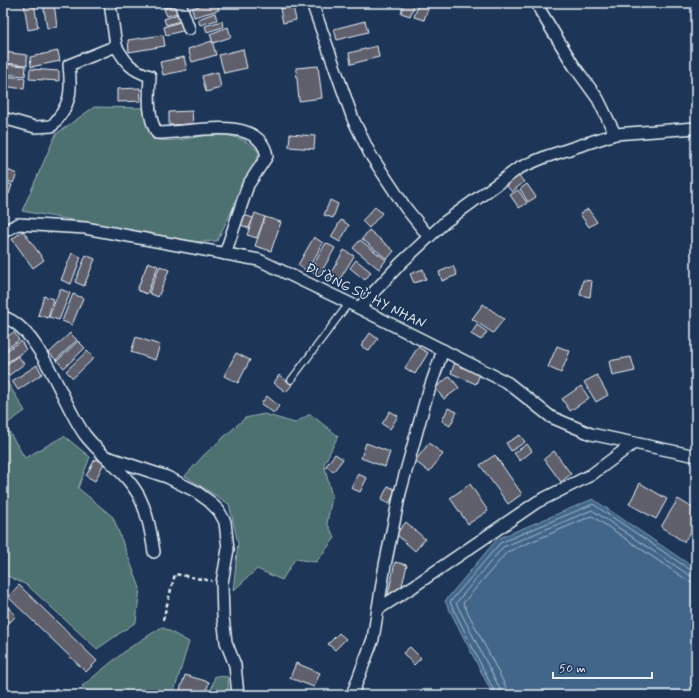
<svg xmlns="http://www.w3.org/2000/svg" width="699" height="698" viewBox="0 0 699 698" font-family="Mynerve,sans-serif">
  <rect width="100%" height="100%" fill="#1d3557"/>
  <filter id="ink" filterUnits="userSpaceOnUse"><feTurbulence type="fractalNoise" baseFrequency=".025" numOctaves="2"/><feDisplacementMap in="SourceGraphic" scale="8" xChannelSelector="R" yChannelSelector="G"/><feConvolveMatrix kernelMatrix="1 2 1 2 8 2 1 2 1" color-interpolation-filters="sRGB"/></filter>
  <g filter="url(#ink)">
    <!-- green -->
    <g fill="#4e6f6f" stroke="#9bb0b4">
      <path d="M94,107L146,108L153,139C185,146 212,125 245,141C250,143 255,149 260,152L217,241L194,242L22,211L56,134Z"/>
      <polygon points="3,375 25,411 5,425 25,458 64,436 90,457 78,488 113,517 140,588 136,622 97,649 27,585 3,574"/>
      <polygon points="264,414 295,423 310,414 338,436 324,464 332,497 327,523 335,538 316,562 295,559 282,580 257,569 233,591 238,543 229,504 185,476 204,455 245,418"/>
      <polygon points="162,627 189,642 173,695 90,695 82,686 129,648"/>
      <polygon points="215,676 228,677 229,695 210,695"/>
    </g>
    <!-- water -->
    <polygon fill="#426689" stroke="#849eb5" points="593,499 696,569 696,695 493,695 445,601 497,539"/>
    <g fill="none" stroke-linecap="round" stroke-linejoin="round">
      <!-- shore -->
      <g stroke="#a6b9cc" stroke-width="1">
        <polyline points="496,695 450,602 500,543 593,504 692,571 696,572"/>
        <polyline points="501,695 500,689 456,603 503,547 592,510 689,575 696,577"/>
        <polyline points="507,695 506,687 463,603 507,552 592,516 687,580 696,583"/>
      </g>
    </g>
    <!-- building -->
    <g fill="#615e6c" stroke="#e8f1f8">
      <polygon points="24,3 34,3 38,28 28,30"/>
      <polygon points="43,3 54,3 57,27 47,28"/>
      <polygon points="163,3 178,3 164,8"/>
      <polygon points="209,3 217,3 219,10 194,17 192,8"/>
      <polygon points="404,3 415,3 410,16 401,13"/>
      <polygon points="419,3 429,6 424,20 414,17"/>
      <polygon points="178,5 180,12 167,16 164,9"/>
      <polygon points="293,6 296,20 283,23 280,9"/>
      <polygon points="181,13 183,20 166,25 164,19"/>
      <polygon points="215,13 217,20 200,25 198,19"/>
      <polygon points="183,21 186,30 166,35 164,27"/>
      <polygon points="222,21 223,27 207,32 205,26"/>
      <polygon points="365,21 368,32 337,40 334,29"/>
      <polygon points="228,27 231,37 213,43 210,34"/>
      <polygon points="163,35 165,46 129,52 128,40"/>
      <polygon points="212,41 216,55 192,62 188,49"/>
      <polygon points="377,46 379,57 351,64 349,53"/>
      <polygon points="243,49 247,68 224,73 219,55"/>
      <polygon points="58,51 60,61 31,67 30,57"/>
      <polygon points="3,52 27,55 27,65 3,63"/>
      <polygon points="184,57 187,70 163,75 160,62"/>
      <polygon points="3,64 26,66 25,76 3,74"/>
      <polygon points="318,66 322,98 299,101 296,68"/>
      <polygon points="30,69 59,71 59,81 29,79"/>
      <polygon points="218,72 221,88 206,92 202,76"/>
      <polygon points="3,76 25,78 24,89 3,86"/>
      <polygon points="140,88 141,101 117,102 117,89"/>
      <polygon points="192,111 193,124 169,125 169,112"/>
      <polygon points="290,134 315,136 314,149 289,147"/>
      <polygon points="3,168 17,174 13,183 3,179"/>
      <polygon points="518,175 524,182 512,192 506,185"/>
      <polygon points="3,181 12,185 9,194 3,192"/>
      <polygon points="527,184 536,197 528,202 520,189"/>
      <polygon points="518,190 527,203 519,208 510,195"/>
      <polygon points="3,195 8,197 4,207 3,206"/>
      <polygon points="330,200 338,204 333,218 324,215"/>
      <polygon points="375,207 382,213 369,228 362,221"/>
      <polygon points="588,209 597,222 589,227 580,214"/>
      <polygon points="255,213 265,217 257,238 247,235"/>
      <polygon points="244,215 253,218 249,228 241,225"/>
      <polygon points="265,217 281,222 271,251 255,246"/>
      <polygon points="341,220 349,225 340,242 331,237"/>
      <polygon points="369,230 394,251 387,259 362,239"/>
      <polygon points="23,231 44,260 33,268 12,239"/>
      <polygon points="314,237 323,243 307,271 298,265"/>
      <polygon points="360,240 386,260 379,269 353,248"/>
      <polygon points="326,243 335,248 319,276 310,271"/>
      <polygon points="344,250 354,256 337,284 328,278"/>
      <polygon points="72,253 81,257 71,284 61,280"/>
      <polygon points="86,255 95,259 84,286 75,282"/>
      <polygon points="356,260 371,272 365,280 350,268"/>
      <polygon points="148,262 158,266 147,294 137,290"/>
      <polygon points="160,266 169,270 158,297 149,293"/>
      <polygon points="453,266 457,275 442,281 439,272"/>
      <polygon points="423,269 426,279 414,283 410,274"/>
      <polygon points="583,280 592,281 590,297 580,295"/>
      <polygon points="60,289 70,293 59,320 49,317"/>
      <polygon points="73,294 83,298 72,325 62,321"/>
      <polygon points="44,296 53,299 48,318 38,315"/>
      <polygon points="483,304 504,319 493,333 472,319"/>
      <polygon points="477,325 487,332 481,340 471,334"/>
      <polygon points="14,332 19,340 3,351 3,339"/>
      <polygon points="70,333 77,340 56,360 49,353"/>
      <polygon points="370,333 378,339 369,351 361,346"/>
      <polygon points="136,337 160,345 155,360 131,352"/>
      <polygon points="21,341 26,350 3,365 3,353"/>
      <polygon points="78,341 85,348 64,368 57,361"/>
      <polygon points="557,346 570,351 561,373 548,367"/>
      <polygon points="418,347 428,353 415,374 405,368"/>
      <polygon points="87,351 94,358 73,378 66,371"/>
      <polygon points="236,353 250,360 238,383 224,376"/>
      <polygon points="18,356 24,364 8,376 3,367"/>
      <polygon points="631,357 635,371 612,376 609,361"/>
      <polygon points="455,362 480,374 476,384 451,373"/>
      <polygon points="37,365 42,374 18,390 12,381"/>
      <polygon points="279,375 292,385 286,392 274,383"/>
      <polygon points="597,375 608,395 596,402 584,382"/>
      <polygon points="450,376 459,388 444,399 435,388"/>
      <polygon points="581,386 589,398 570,411 562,399"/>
      <polygon points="267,396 279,406 274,413 261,404"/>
      <polygon points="448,408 457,412 450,426 442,421"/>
      <polygon points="390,411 398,416 390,429 382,424"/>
      <polygon points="520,435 525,442 511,451 506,443"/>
      <polygon points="366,443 390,452 385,467 361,458"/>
      <polygon points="429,443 443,454 429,472 415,461"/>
      <polygon points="527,444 532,451 520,461 514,453"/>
      <polygon points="554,451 571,474 561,482 544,459"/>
      <polygon points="335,454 343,459 333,472 326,466"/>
      <polygon points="495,455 522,494 508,504 480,465"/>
      <polygon points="95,459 104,463 95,481 86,476"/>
      <polygon points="358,474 367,478 360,492 351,488"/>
      <polygon points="640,483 667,499 656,519 629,504"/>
      <polygon points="470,484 488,511 468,524 450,498"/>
      <polygon points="388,486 396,490 389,504 381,500"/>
      <polygon points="678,499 696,510 696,523 684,542 661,527"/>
      <polygon points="406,522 425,539 415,551 396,534"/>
      <polygon points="395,562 407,565 399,598 388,595"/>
      <polygon points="19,585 97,661 86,672 8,597"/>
      <polygon points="5,604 16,616 3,629 3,606"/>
      <polygon points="339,633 346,639 335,650 328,644"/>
      <polygon points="410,647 421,658 414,665 403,653"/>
      <polygon points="296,663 320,673 314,687 290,678"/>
      <polygon points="185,675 209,682 205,695 199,695 180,690"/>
    </g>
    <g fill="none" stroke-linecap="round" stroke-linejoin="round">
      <defs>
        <polyline id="lane" points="291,380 349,303"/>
        <g id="street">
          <polyline points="110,3 116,46"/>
          <polyline points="180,3 189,29"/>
          <polyline points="312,3 353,119 370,154 405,207 429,237"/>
          <polyline points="537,3 541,12 574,66 598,99 615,134"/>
          <path d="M3,118L35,127L52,126C71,104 72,93 69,65L116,46C126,63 131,70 150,76C149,94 147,117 157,133C186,134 259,112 267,156L248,185L225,254"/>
          <polyline points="3,232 18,224 85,228 259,260 353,305 508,383 551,417 591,434 696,456"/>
          <polyline points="359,308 401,263 445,222 519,168 545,157 615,134 696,128"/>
          <path d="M3,317C40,327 63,406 85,435C101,456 126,472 139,496C148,514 151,533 154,552"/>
          <polyline points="104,456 167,477 195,491 209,501 219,511 225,522 228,549 222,583 223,617 226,642 235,665 238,695"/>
          <polyline points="378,609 414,586 537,502 591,475 634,443"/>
          <polyline points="352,695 373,639 385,565 400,493 425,402 443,350"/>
        </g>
      </defs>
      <!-- lane casing -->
      <use href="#lane" stroke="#e8f1f8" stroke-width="8"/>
      <!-- street casing -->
      <use href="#street" stroke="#e8f1f8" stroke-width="14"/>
      <!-- path -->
      <polyline stroke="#e8f1f8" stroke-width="2.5" stroke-dasharray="4 3" stroke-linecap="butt" points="163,620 175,574 212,581"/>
      <!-- lane -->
      <use href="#lane" stroke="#1d3557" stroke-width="5.5"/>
      <!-- street -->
      <use href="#street" stroke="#1d3557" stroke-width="11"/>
    </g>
  </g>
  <g text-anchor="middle" stroke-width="3" stroke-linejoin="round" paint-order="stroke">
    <!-- street labels -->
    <g font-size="14" fill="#e8f1f8" stroke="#1d3557">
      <text transform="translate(366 295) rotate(26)" y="5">ĐƯỜNG SỬ HY NHAN</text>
    </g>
  </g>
  <!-- margin -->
  <rect width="699" height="698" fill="none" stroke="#1d3557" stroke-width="16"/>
  <rect x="8" y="8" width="683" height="682" fill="none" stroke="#e8f1f8" stroke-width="1.5" filter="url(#ink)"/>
  <!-- scale -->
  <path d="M553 672v6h99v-6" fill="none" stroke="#e8f1f8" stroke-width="2"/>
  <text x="559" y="672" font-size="12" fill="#e8f1f8" stroke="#1d3557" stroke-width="3" paint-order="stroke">50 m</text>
</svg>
